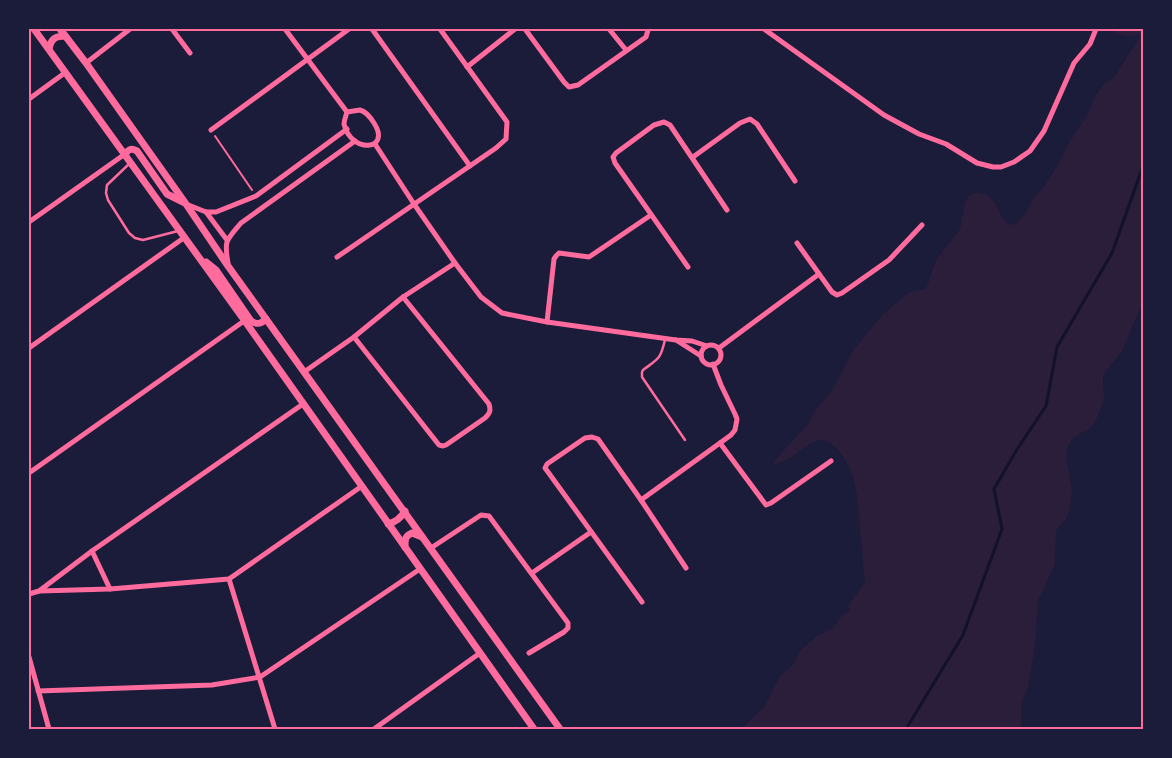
<svg xmlns="http://www.w3.org/2000/svg" width="1172" height="758" viewBox="0 0 1172 758" font-family="Lato,sans-serif">
  <rect width="100%" height="100%" fill="#1b1b3a"/>
  <!-- green -->
  <path fill="#2a1e3b" d="M1113,29H1143V303L1139,311L1122,351L1103,375L1104,400L1095,423L1090,428L1074,437L1068,446L1066,458L1072,489L1070,509L1066,519L1056,531L1055,564L1038,601L1035,647L1028,687L1021,704V729H743L751,719L763,709L780,676L792,666L801,650L816,637L833,628L843,614L850,611L848,606L865,582C863,564 862,546 860,528C857,497 858,470 834,446C831,443 826,440 821,440C804,443 790,464 773,464L775,460L808,424L815,410L832,391L852,352L883,314L910,292L926,289L936,260L960,229L965,202L969,196L976,192L987,195L995,203L1003,219L1010,225L1017,223L1026,212L1032,200L1045,185L1056,168L1067,146L1086,117L1096,95L1105,83L1115,76L1141,35L1127,36L1116,34Z"/>
  <g fill="none" stroke-linecap="round" stroke-linejoin="round">
    <!-- stream -->
    <polyline stroke="#12122b" stroke-width="3" points="906,729 963,635 1002,529 994,489 1016,451 1046,406 1057,347 1112,253 1143,166"/>
    <!-- path -->
    <polyline stroke="#ff6b9d" stroke-width="2" points="215,136 252,190"/>
    <!-- service -->
    <g stroke="#ff6b9d" stroke-width="2.5">
      <polyline points="129,164 107,185 106,193 108,200 129,233 135,238 143,240 178,231"/>
      <path d="M665,340C660,360 659,358 643,370L642,372V377L685,440"/>
    </g>
    <!-- minor -->
    <g stroke="#ff6b9d" stroke-width="5">
      <polyline points="172,29 190,53"/>
      <polyline points="285,29 347,112"/>
      <polyline points="372,29 470,166"/>
      <polyline points="525,29 564,82 569,87 578,85 646,37 648,30 647,29"/>
      <polyline points="609,29 626,50"/>
      <polyline points="764,29 884,115 919,134 946,144 977,163 993,167 1001,167 1014,162 1030,151 1044,131 1074,63 1090,44 1096,29"/>
      <polyline points="86,63 130,29"/>
      <polyline points="467,67 515,29"/>
      <polyline points="29,99 66,72"/>
      <path d="M360,110C367,112 371,118 374,123C392,151 351,154 344,124C344,120 346,116 347,112Z"/>
      <polyline points="211,130 349,29"/>
      <polyline points="375,144 414,204 455,263 481,297 502,313 547,322 676,340 692,341 707,346"/>
      <polyline points="693,157 740,123 750,119 757,124 795,181"/>
      <polyline points="186,204 206,212 216,212 256,196 347,129"/>
      <polyline points="206,212 227,240"/>
      <polyline points="29,222 125,154"/>
      <polyline points="797,243 832,292 837,295 842,293 889,260 922,225"/>
      <polyline points="337,257 496,148 506,139 507,122 440,29"/>
      <path d="M228,263C224,240 226,241 241,223L355,141"/>
      <polyline points="688,267 615,163 613,157 616,153 654,125 664,122 670,125 727,210"/>
      <polyline points="547,322 554,259 556,256 559,253 589,257 651,215"/>
      <path d="M354,337L439,445L443,446L446,445L485,418C490,413 491,411 489,404L403,297"/>
      <polyline points="676,340 701,356"/>
      <circle cx="711" cy="355" r="10"/>
      <polyline points="29,348 185,237"/>
      <polyline points="719,348 819,274"/>
      <polyline points="304,372 354,337 403,297 455,263"/>
      <polyline points="720,443 766,505 771,503 831,461"/>
      <polyline points="29,473 244,321"/>
      <polyline points="641,500 720,443 731,435 735,430 737,419 735,414 721,385 713,364"/>
      <polyline points="431,548 481,515 489,516 568,623 568,628 564,632 529,653"/>
      <polyline points="92,551 110,589"/>
      <polyline points="532,573 591,532"/>
      <polyline points="229,579 275,729"/>
      <polyline points="39,591 110,589 229,579 362,486"/>
      <polyline points="29,594 39,591 92,551 303,404"/>
      <polyline points="642,602 548,472 545,468 547,464 585,438 592,437 598,439 641,500 686,568"/>
      <polyline points="29,657 49,729"/>
      <polyline points="38,691 212,685 260,677 420,569"/>
      <polyline points="374,729 480,653"/>
    </g>
    <!-- secondary -->
    <g stroke="#ff6b9d" stroke-width="7">
      <polyline points="34,29 242,317 534,729"/>
      <polyline points="60,29 86,63 186,204 228,266 560,729"/>
      <path d="M49,49C51,39 55,36 65,36"/>
      <path d="M125,154C129,149 131,148 137,151L167,194L183,202"/>
      <path d="M206,262L216,270L251,321C257,325 261,324 266,319"/>
      <path d="M388,524C396,522 401,518 405,511"/>
      <path d="M405,547C405,539 405,536 412,533L422,537"/>
    </g>
  </g>
  <!-- border -->
  <rect width="1172" height="758" fill="none" stroke="#1b1b3a" stroke-width="60"/>
  <rect x="30" y="30" width="1112" height="698" fill="none" stroke="#ff6b9d" stroke-width="2"/>
</svg>
